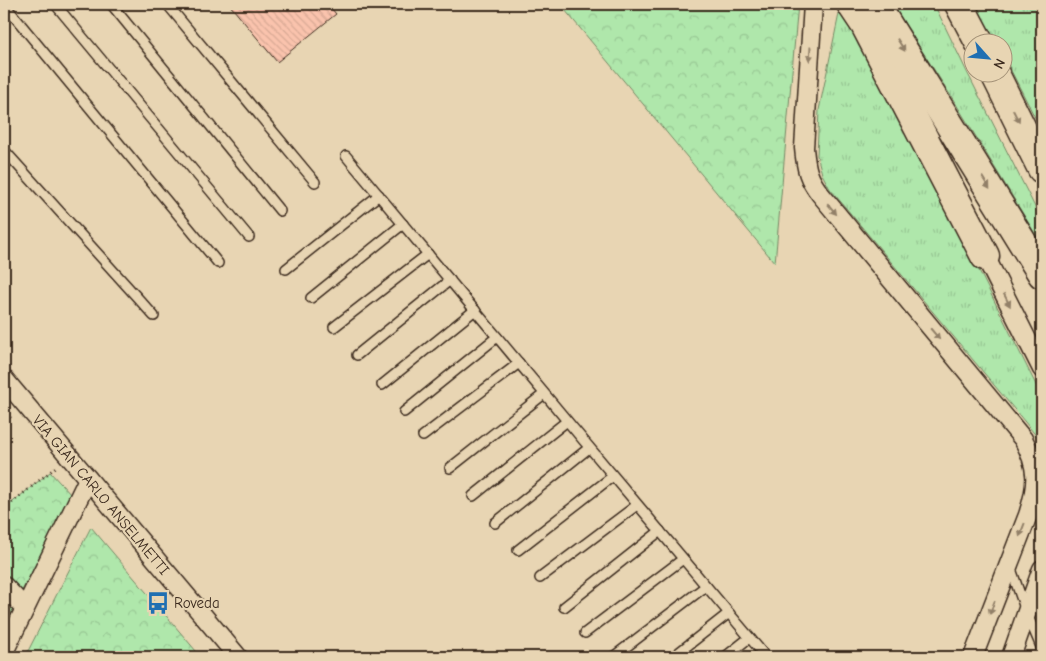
<svg xmlns="http://www.w3.org/2000/svg" width="1046" height="661" viewBox="0 0 1046 661" font-family="'Comic Neue',sans-serif">
  <defs>
    <pattern id="grass-tufts" width="24" height="20" patternUnits="userSpaceOnUse" patternTransform="scale(1.25)"><rect width="24" height="20" fill="#afe7ab"/><path d="M3 7l-1-3M5 7V3M7 7l1-3M15 17l-1-3M17 17v-4M19 17l1-3" fill="none" stroke="#97c693"/></pattern>
    <pattern id="forest-crowns" width="20" height="18" patternUnits="userSpaceOnUse" patternTransform="scale(1.25)"><rect width="20" height="18" fill="#afe7ab"/><path d="M2 6a3 3 0 1 1 6 0M12 15a3 3 0 1 1 6 0" fill="none" stroke="#97c693"/></pattern>
    <pattern id="building-back-hatch" width="6" height="6" patternUnits="userSpaceOnUse" patternTransform="scale(1.25)"><rect width="6" height="6" fill="#fac3ad"/><path d="M-1 5l2 2M0 0l6 6M5-1l2 2" fill="none" stroke="#d7a894"/></pattern>
  </defs>
  <rect width="100%" height="100%" fill="#e8d5b3"/>
  <filter id="ink" filterUnits="userSpaceOnUse"><feTurbulence type="fractalNoise" baseFrequency=".02" numOctaves="2"/><feDisplacementMap in="SourceGraphic" scale="10" xChannelSelector="R" yChannelSelector="G"/><feConvolveMatrix kernelMatrix="1 2 1 2 8 2 1 2 1" color-interpolation-filters="sRGB"/></filter>
  <g filter="url(#ink)">
    <!-- grass -->
    <g fill="url(#grass-tufts)" stroke="#758864">
      <polygon points="892,4 934,4 966,70 1042,221 1042,245 956,104"/>
      <polygon points="974,4 1042,4 1042,131 1004,57 1004,42 995,42"/>
      <polygon points="840,9 959,230 1042,397 1042,450 1038,438 1020,416 830,189 822,174 817,155 819,110"/>
    </g>
    <!-- forest -->
    <g fill="url(#forest-crowns)" stroke="#758864">
      <polygon points="560,4 798,4 775,263"/>
      <polygon points="50,472 72,496 17,600 4,629 4,509"/>
      <polygon points="91,527 196,651 187,657 25,657"/>
    </g>
    <!-- building -->
    <polygon fill="url(#building-back-hatch)" stroke="#3b2a1e" points="229,4 328,4 336,14 277,62"/>
    <g fill="none" stroke-linecap="round" stroke-linejoin="round">
      <defs>
        <g id="lane">
          <polyline points="4,4 218,263"/>
          <polyline points="55,4 249,237"/>
          <polyline points="111,4 280,211"/>
          <polyline points="167,4 315,182"/>
          <polyline points="4,150 154,316"/>
          <polyline points="346,156 584,441 766,657"/>
          <polyline points="286,269 379,195"/>
          <polyline points="311,298 403,224"/>
          <polyline points="334,327 428,254"/>
          <polyline points="357,355 450,280"/>
          <polyline points="382,385 475,310"/>
          <polyline points="404,412 497,337"/>
          <polyline points="423,436 519,363"/>
          <polyline points="450,468 544,394"/>
          <polyline points="473,496 567,421"/>
          <polyline points="495,523 589,448"/>
          <polyline points="518,550 613,476"/>
          <polyline points="1010,566 1027,614 1042,649"/>
          <polyline points="540,578 637,505"/>
          <polyline points="564,607 660,531"/>
          <polyline points="585,633 683,559"/>
          <polyline points="613,657 706,586"/>
          <polyline points="673,657 729,613"/>
          <polyline points="725,657 749,638"/>
        </g>
        <g id="street">
          <path d="M813,4L804,148C806,169 808,179 821,195L1023,439C1039,467 1038,485 1028,515L973,657"/>
          <polyline points="985,256 1042,369"/>
          <polyline points="4,379 238,657"/>
          <polyline points="4,586 25,608"/>
          <polyline points="4,652 88,479"/>
          <polyline points="1011,657 1042,569"/>
        </g>
        <g id="highway">
          <polyline points="851,4 865,25 985,256"/>
          <polyline points="875,4 1042,274"/>
          <polyline points="959,4 979,42"/>
          <polyline points="994,72 1042,169"/>
        </g>
      </defs>
      <!-- lane casing -->
      <use href="#lane" stroke="#3b2a1e" stroke-width="12"/>
      <!-- street casing -->
      <use href="#street" stroke="#3b2a1e" stroke-width="21"/>
      <!-- highway casing -->
      <use href="#highway" stroke="#3b2a1e" stroke-width="31"/>
      <!-- path -->
      <g stroke="#3b2a1e" stroke-width="3" stroke-dasharray="1 4" stroke-linecap="butt">
        <polyline points="4,410 11,418"/>
        <polyline points="4,509 56,467"/>
      </g>
      <!-- lane -->
      <use href="#lane" stroke="#e8d5b3" stroke-width="9"/>
      <!-- street -->
      <use href="#street" stroke="#e8d5b3" stroke-width="18"/>
      <!-- highway -->
      <use href="#highway" stroke="#e8d5b3" stroke-width="28"/>
    </g>
    <!-- one-way arrows -->
    <defs><path id="oneway-solid" d="M-6-.8H1V-3.2L6.5 0L1 3.2V.8H-6Z" transform="scale(1.25)"/></defs>
    <g fill="#928068">
      <use href="#oneway-solid" transform="translate(901 45) rotate(58)"/>
      <use href="#oneway-solid" transform="translate(810 54) rotate(94)"/>
      <use href="#oneway-solid" transform="translate(1016 116) rotate(63)"/>
      <use href="#oneway-solid" transform="translate(986 183) rotate(58)"/>
      <use href="#oneway-solid" transform="translate(832 209) rotate(50)"/>
      <use href="#oneway-solid" transform="translate(1007 300) rotate(63)"/>
      <use href="#oneway-solid" transform="translate(935 334) rotate(50)"/>
      <use href="#oneway-solid" transform="translate(1022 530) rotate(111)"/>
      <use href="#oneway-solid" transform="translate(992 608) rotate(111)"/>
    </g>
  </g>
  <!-- icons -->
  <defs>
    <symbol id="bus-bare" viewBox="-9 -9 18 18"><path d="M-5-6H5V4H4V6H2V4H-2V6H-4V4H-5ZM-3.5-4V0h7V-4ZM-3.5 1.2v1.5H-2V1.2ZM2 1.2v1.5H3.5V1.2Z" fill="#1f6fb2" stroke="#e8d5b3" stroke-width="2.5" paint-order="stroke"/></symbol>
  </defs>
  <g fill-rule="evenodd">
    <use href="#bus-bare" x="142" y="587" width="32" height="32"/>
  </g>
  <g text-anchor="middle" stroke-width="4.5" stroke-linejoin="round" paint-order="stroke">
    <!-- street labels -->
    <g font-size="15" fill="#3b2a1e" stroke="#e8d5b3">
      <text transform="translate(101 495) rotate(50)" y="5">VIA GIAN CARLO ANSELMETTI</text>
    </g>
    <!-- poi labels -->
    <g font-size="15" fill="#3b2a1e" stroke="#e8d5b3" text-anchor="start">
      <text x="174" y="608">Roveda</text>
    </g>
  </g>
  <!-- margin -->
  <rect width="1046" height="661" fill="none" stroke="#e8d5b3" stroke-width="20"/>
  <rect x="10" y="10" width="1026" height="641" fill="none" stroke="#3b2a1e" stroke-width="2" filter="url(#ink)"/>
  <!-- north arrow -->
  <g transform="translate(988 58) rotate(117)"><circle r="24" fill="#e8d5b3" stroke="#a39177"/>
  <path d="M0-4L9 19L0 12L-9 19Z" fill="#1f6fb2"/>
  <text y="-8" font-size="14" font-weight="bold" text-anchor="middle" fill="#3b2a1e">N</text>
  </g>
</svg>
